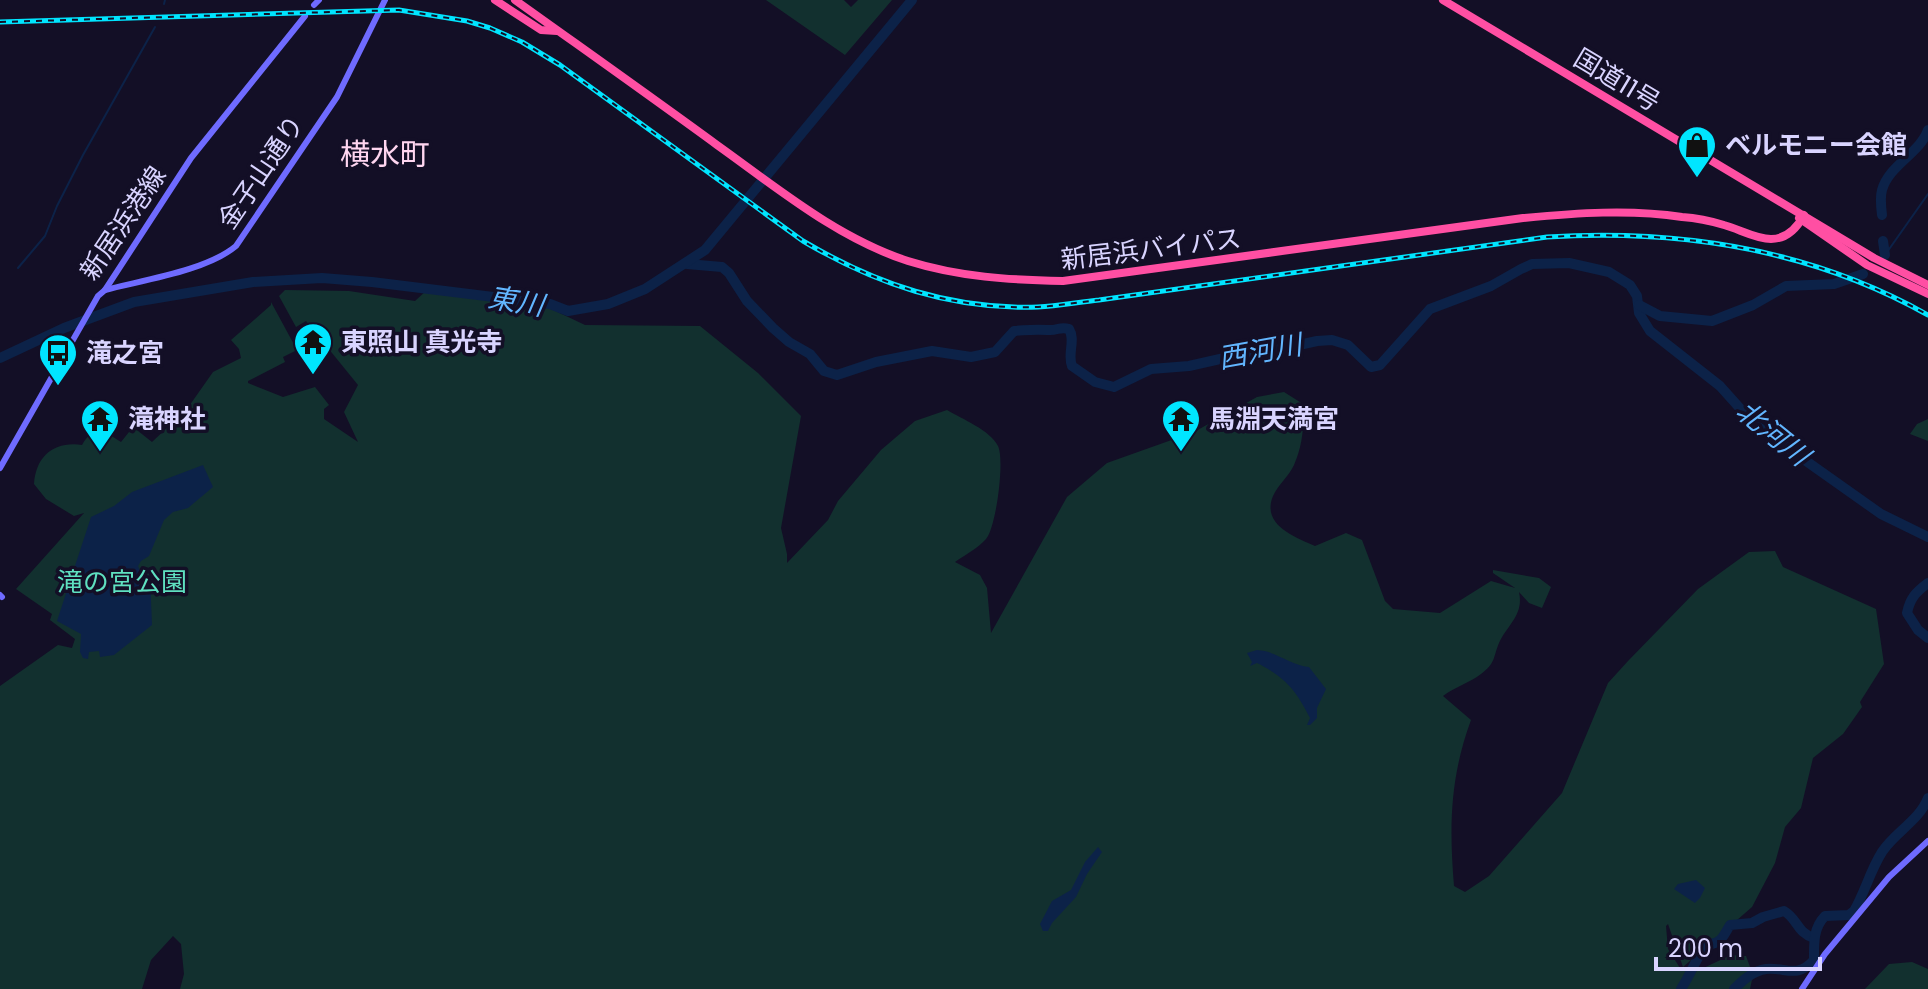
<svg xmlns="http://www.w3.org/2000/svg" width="1928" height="989" viewBox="0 0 1928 989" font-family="Poppins,'Noto Sans JP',sans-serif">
  <rect width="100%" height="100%" fill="#130f26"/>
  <!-- green -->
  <g fill="#12302f">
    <polygon points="766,0 844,0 851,7 858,0 892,0 845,55"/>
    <path d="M285,290L349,291L415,301L427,290L547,307L585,325L700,326L758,373L801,416L781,528L787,554V563L828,520L838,501L881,450L915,421L947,410C962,419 990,430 998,446C1005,460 996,528 986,539C978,548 965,555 955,562L980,575L987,588L991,633L1067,497L1107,463L1194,432L1257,397L1284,392L1303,404C1304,426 1303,444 1294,465C1289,476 1278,485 1273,496C1261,525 1295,537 1315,546L1346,533L1362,540L1385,601L1393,609L1440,613L1491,581L1515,588L1493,573V570L1539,578L1551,587L1542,608L1529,603L1519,592C1524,615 1508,624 1499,643C1493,657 1496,663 1481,674C1469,683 1455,687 1443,696L1471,720C1450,777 1449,826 1454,886L1465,892L1489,876L1562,793L1608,683L1628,661L1698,589L1749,552L1775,551L1783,567L1876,609L1884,664L1860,702L1862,707L1843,734L1813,758L1801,808L1785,827L1775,863L1752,907L1683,967L1668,924L1666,926L1668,949L1680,968L1695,972L1731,955L1746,956L1753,975L1750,989H180L184,974L181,944L173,936L151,960L142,989H0V686L58,645L72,648L75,639L50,620L52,614L16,589L84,513L74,516L46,499L34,484C36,456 54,441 82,445C94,424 105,432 121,442L133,427L152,442L187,409L213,372L241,358L239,349L231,340L271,305V302L297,350L283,357L285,362L248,381V383L283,397L315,387L329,405L324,409V419L358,442L344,412L358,385L306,321L296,327L279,296Z"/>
    <polygon points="1928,419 1928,441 1910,434 1917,424"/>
    <polygon points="1912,962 1928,969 1928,989 1865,989 1889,964"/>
  </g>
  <!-- water -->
  <g fill="#0c2248">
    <polygon points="203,465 213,487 188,508 173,512 164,520 149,556 141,561 138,566 141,573 150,576 152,625 114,655 100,657 99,651 89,652 88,659 83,658 80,652 81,634 57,621 91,517 114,506 132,492"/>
    <path d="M1257,650C1276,651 1290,665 1309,667L1326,689L1317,708V718L1310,725H1307L1310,718C1296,690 1285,677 1257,663L1250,666L1252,662L1247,653Z"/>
    <polygon points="1098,847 1102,852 1087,874 1076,897 1052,923 1048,931 1043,931 1040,924 1052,901 1071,890 1085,862"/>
    <polygon points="1696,880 1705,888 1700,898 1695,903 1674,889 1678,884"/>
  </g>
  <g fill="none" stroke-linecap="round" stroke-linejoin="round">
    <!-- stream -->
    <g stroke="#0c2248" stroke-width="2">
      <polyline points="164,4 165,0"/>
      <polyline points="1885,255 1928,194"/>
      <polyline points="18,268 45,236 57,206 83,155 155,27"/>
    </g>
    <!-- river -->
    <g stroke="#0c2248" stroke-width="10">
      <path d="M1882,215C1881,207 1880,197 1882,190C1889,165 1920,153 1928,130"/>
      <polyline points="1883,241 1885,255"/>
      <path d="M687,264L722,267L729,273L747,301L773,328L789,342L810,354L824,371L837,375L876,362L932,351L971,357L995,352L1014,331C1029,330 1033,329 1048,330C1057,331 1060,326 1069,329C1076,340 1067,354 1072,366L1095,382L1114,387L1151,369L1189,366L1251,352L1281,349L1317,341L1332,340L1348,345L1371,367L1380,365L1430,309L1491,286L1521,269L1532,264L1569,263L1609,272L1630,285L1637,296L1639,313L1650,331L1720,386L1754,424L1881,514L1928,537"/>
      <polyline points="1639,305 1660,316 1712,321 1753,305 1786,286 1834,284 1863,274"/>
      <polyline points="0,358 64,328 134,302 253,282 322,278 372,282 550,304 568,311 608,304 645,289 705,250 912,0"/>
      <path d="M1928,583C1916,592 1910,598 1907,613L1918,630L1928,638"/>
      <path d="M1681,989C1691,974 1695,960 1706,945C1722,943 1722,938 1730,925L1752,923L1763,917L1784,911C1798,919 1796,932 1814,938"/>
      <path d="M1734,989C1743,980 1753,971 1766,969C1786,967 1797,979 1814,960C1814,944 1813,928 1825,916L1849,915L1854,911C1865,892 1870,871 1882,852C1895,832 1919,821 1928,798"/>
    </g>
    <!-- secondary -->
    <g stroke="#6f6bff" stroke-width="6">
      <polyline points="314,5 319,0"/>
      <path d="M105,290C143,280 206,271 236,246L337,97L385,0"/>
      <polyline points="0,468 98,296 105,290 191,158 305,16"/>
      <polyline points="0,595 2,597"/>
      <polyline points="1802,989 1825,954 1889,877 1928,841"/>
    </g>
    <!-- highway -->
    <g stroke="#ff4fa3" stroke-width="8">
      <polyline points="495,0 541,30 557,31"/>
      <path d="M515,0C582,48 650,96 717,145C776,187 837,238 908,261C959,277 1010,280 1063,281L1523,218C1576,213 1630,209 1682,217C1696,218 1711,221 1724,225C1739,229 1756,239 1771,239C1787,239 1797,228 1804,215"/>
      <polyline points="1443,0 1874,258 1928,285"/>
      <polyline points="1799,218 1867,265 1928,294"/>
    </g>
    <defs>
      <path id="rail" d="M0,22L399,10L467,21L490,28L522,42L560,65L803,241C876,284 951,310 1038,307C1058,306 1079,302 1099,300L1547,237C1680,229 1811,249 1928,315"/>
    </defs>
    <!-- rail casing -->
    <use href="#rail" stroke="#00e5ff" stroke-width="5"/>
    <!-- rail -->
    <use href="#rail" stroke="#130f26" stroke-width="2" stroke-dasharray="6" stroke-linecap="butt"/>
  </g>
  <!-- icons -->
  <defs>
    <symbol id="shop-pin" viewBox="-11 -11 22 30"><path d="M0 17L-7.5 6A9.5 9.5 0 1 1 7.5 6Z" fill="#00e5ff" stroke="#130f26"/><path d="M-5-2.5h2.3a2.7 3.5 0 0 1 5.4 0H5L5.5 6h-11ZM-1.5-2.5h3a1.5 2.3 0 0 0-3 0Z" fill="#111"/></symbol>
    <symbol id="temple-pin" viewBox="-11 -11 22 30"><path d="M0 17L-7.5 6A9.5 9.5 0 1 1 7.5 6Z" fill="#00e5ff" stroke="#130f26"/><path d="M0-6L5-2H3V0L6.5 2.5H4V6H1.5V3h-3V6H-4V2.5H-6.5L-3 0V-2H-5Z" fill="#111"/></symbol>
    <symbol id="bus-pin" viewBox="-11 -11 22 30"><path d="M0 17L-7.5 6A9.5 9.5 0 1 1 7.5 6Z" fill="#00e5ff" stroke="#130f26"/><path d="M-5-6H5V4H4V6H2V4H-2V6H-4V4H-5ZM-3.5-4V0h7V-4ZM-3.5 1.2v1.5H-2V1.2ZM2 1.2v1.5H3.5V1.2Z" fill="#111"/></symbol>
  </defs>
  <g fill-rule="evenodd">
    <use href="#shop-pin" x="1675" y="123" width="44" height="60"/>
    <use href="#temple-pin" x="291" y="320" width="44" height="60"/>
    <use href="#bus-pin" x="36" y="331" width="44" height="60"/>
    <use href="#temple-pin" x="78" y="397" width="44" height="60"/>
    <use href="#temple-pin" x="1159" y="397" width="44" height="60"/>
  </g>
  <g text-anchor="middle" stroke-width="7" stroke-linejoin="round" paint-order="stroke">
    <!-- street labels -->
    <g font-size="26" fill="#d9d4ff" stroke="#130f26">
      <text transform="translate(1617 80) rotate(31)" y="9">国道11号</text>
      <text transform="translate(261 172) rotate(-56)" y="9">金子山通り</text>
      <text transform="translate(123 223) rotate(-56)" y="9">新居浜港線</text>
      <text transform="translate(1151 249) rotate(-7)" y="9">新居浜バイパス</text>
    </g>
    <!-- poi labels -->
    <g font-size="26" font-weight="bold" fill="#d9d4ff" stroke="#130f26" text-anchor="start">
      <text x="1725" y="154">ベルモニー会館</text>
      <text x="341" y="351">東照山 真光寺</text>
      <text x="86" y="362">滝之宮</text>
      <text x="128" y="428">滝神社</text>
      <text x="1209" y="428">馬淵天満宮</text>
    </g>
    <!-- park labels -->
    <g font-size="26" fill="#5fe0c0" stroke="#130f26">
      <text x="122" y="591">滝の宮公園</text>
    </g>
    <!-- water labels -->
    <g font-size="28" font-style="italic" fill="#62b6ff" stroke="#130f26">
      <text transform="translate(516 301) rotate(9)" y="10">東川</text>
      <text transform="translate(1260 351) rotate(-10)" y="10">西河川</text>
      <text transform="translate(1773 433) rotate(39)" y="10">北河川</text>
    </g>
    <!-- quarter labels -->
    <g font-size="30" fill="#ffd6f0" stroke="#130f26">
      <text x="385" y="165">横水町</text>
    </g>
  </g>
  <!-- scale -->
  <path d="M1656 957v12h164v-12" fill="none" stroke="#d9d4ff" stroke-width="4"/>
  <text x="1668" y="957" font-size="24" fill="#d9d4ff" stroke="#130f26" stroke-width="6" paint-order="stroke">200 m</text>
</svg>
